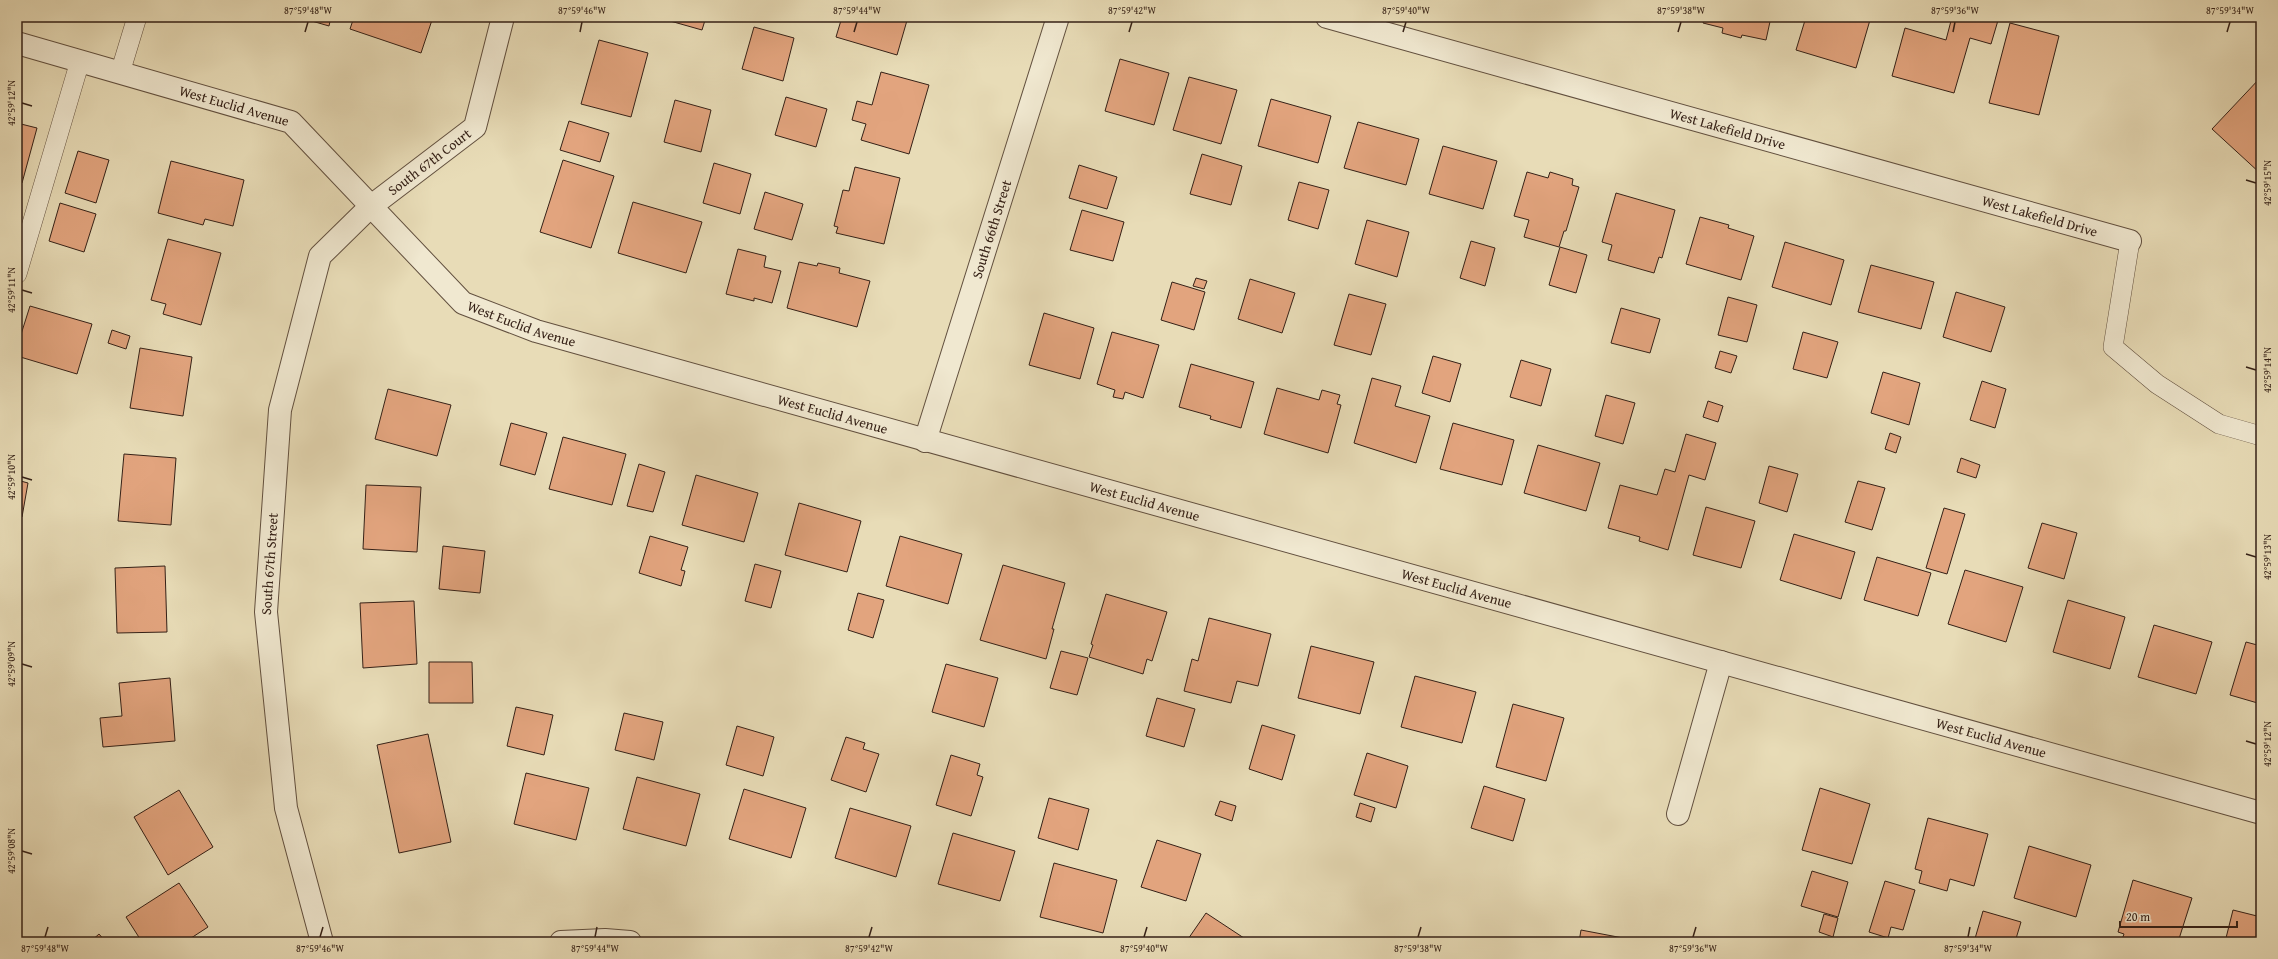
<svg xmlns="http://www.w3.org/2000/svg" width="2278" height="959" viewBox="0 0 2278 959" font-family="'Gentium Book Plus',serif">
  <rect width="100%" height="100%" fill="#e8dcb7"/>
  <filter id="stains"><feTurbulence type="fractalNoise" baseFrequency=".005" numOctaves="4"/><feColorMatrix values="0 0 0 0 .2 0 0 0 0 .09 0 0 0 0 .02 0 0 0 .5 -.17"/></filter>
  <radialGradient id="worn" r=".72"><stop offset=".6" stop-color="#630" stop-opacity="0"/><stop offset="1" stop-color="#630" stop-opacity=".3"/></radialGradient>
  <!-- building -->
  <g fill="#e2a47e" stroke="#352117">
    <polygon points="298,17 331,17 329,26"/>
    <polygon points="354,17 433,17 421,53 350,29"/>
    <polygon points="656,17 706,17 702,30"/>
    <polygon points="842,17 908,17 897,55 836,37"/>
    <polygon points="1705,17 1771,17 1766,40 1742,35 1741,38 1722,33 1723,28 1703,23"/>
    <polygon points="1806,17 1873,17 1872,21 1870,20 1856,68 1796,50"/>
    <polygon points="1952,17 1999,17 1991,44 1970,38 1954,93 1892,76 1905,28 1946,40"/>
    <polygon points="2010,23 2059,36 2039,115 1989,103"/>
    <polygon points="754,27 794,38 783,81 742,69"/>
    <polygon points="599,40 648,53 631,117 581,104"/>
    <polygon points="1120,59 1169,73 1154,125 1105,111"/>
    <polygon points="881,72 929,85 909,154 861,140 866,124 852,120 857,101 872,105"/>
    <polygon points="1189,77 1237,90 1221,144 1173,130"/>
    <polygon points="2261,77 2261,174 2212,129"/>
    <polygon points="786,97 827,109 816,147 775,135"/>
    <polygon points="1271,99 1331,116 1318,163 1258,146"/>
    <polygon points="675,100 711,110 701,152 664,142"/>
    <polygon points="569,121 609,133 600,162 560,150"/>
    <polygon points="1358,122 1419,139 1406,185 1344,168"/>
    <polygon points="17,123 37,128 22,183 17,182"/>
    <polygon points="1443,146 1497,161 1483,209 1429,194"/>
    <polygon points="78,151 109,160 96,203 65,193"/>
    <polygon points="1202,154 1242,166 1231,205 1190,194"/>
    <polygon points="563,160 614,176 591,248 540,232"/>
    <polygon points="171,161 244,180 233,226 205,219 203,225 158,213"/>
    <polygon points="714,163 751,174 740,214 703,203"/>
    <polygon points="1079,165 1117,177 1107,209 1069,198"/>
    <polygon points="855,167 900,178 884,244 836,233 838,227 834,226 843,190 849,191"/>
    <polygon points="1527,172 1548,178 1550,172 1573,179 1572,185 1579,187 1566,231 1564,231 1559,247 1524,237 1529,220 1514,216"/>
    <polygon points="1299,182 1329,190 1318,229 1288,220"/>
    <polygon points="765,192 803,204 792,240 754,229"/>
    <polygon points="1616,193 1675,210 1662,258 1659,257 1654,273 1608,260 1612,245 1602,242"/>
    <polygon points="633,202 702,222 686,273 618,253"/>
    <polygon points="60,203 96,214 84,252 49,241"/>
    <polygon points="1082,210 1124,222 1113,261 1070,250"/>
    <polygon points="1700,217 1729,225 1728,228 1754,236 1741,280 1686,264"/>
    <polygon points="1367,220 1409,232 1397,277 1355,264"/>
    <polygon points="168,239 221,253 201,325 163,314 166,304 151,300"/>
    <polygon points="1471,241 1495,248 1485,286 1460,278"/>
    <polygon points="1785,242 1844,260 1831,305 1772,287"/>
    <polygon points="1560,247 1587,255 1576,293 1549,285"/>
    <polygon points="738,249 766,256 764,267 781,271 772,303 754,298 754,301 726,294"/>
    <polygon points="799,262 817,266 818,263 840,268 839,273 870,281 857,327 787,308"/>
    <polygon points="1871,265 1934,282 1921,329 1858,312"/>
    <polygon points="1196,278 1207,281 1204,289 1193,286"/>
    <polygon points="1250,279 1295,293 1282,333 1238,319"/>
    <polygon points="1172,282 1205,292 1194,330 1161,320"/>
    <polygon points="1956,292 2005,307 1991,352 1943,337"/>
    <polygon points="1349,294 1386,304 1371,355 1334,345"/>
    <polygon points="1728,297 1757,305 1747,342 1718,335"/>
    <polygon points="30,306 92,324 77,374 17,356 17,347"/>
    <polygon points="1621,308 1660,319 1650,353 1611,343"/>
    <polygon points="1044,313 1094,328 1080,379 1029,365"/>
    <polygon points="112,330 130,336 126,349 108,343"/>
    <polygon points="1112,332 1159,345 1143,398 1125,392 1123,399 1113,397 1115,390 1097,384"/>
    <polygon points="1803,332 1838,342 1827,378 1793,369"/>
    <polygon points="140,348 192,357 183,416 130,408"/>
    <polygon points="1720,351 1737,356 1731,373 1715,368"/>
    <polygon points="1433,356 1461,364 1450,402 1422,393"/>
    <polygon points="1521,360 1551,369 1541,406 1510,397"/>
    <polygon points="1191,364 1254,382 1241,428 1210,419 1211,416 1179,407"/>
    <polygon points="1883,372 1920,383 1909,425 1871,413"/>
    <polygon points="1372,378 1401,386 1395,406 1430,416 1416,463 1354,443"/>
    <polygon points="1982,381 2006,389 1995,428 1970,420"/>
    <polygon points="1277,388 1319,400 1322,390 1340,395 1337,404 1341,405 1328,453 1264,434"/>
    <polygon points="388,389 451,405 437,456 375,439"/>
    <polygon points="1606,395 1635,403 1623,444 1595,436"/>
    <polygon points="1708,401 1723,406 1718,422 1703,417"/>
    <polygon points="511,423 547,433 535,475 500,465"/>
    <polygon points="1453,423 1514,440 1502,485 1440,469"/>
    <polygon points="1890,433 1901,437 1896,453 1885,449"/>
    <polygon points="1686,434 1716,443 1705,480 1689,475 1668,550 1639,541 1640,537 1608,528 1620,485 1657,495 1665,469 1675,472"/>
    <polygon points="563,437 626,454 612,505 549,489"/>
    <polygon points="1538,445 1600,463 1586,511 1524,493"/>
    <polygon points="124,454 176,458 171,525 118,521"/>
    <polygon points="1961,458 1980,465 1976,478 1957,472"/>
    <polygon points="639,464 665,472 653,512 627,506"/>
    <polygon points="1769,466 1798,474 1787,512 1759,503"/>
    <polygon points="696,475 758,493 744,542 682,525"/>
    <polygon points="17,480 28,483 22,517 17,516"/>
    <polygon points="1858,481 1885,488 1872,530 1845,522"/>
    <polygon points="366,485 421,487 417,552 363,549"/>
    <polygon points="799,503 861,521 847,572 785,555"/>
    <polygon points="1706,507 1755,521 1741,568 1693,555"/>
    <polygon points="1944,508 1965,514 1947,574 1926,568"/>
    <polygon points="2042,523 2077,533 2064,579 2028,568"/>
    <polygon points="1794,534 1855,552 1841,599 1780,580"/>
    <polygon points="650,536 688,547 681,570 685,571 681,586 639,573"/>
    <polygon points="900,536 962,554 948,604 886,586"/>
    <polygon points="443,546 485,551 480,593 439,589"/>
    <polygon points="1877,557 1931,573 1918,616 1864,600"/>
    <polygon points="755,564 781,571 771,608 745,601"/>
    <polygon points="1003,565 1065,583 1052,629 1054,629 1046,659 980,640"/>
    <polygon points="165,566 167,632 117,633 115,568"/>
    <polygon points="1965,570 2023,587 2006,642 1948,624"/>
    <polygon points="858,593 884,600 873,638 848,630"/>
    <polygon points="1106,594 1167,612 1152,661 1147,659 1143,674 1089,657 1093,645 1091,644"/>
    <polygon points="2068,600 2125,617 2110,669 2053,652"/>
    <polygon points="414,601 417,664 363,668 360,603"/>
    <polygon points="1209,618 1271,634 1258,686 1237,681 1231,703 1184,691 1192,659 1198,661"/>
    <polygon points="2154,625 2212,642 2196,694 2138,677"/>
    <polygon points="2246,642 2261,646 2261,704 2230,695"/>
    <polygon points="1311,646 1374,662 1360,714 1298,698"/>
    <polygon points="1061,651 1088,658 1077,695 1050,688"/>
    <polygon points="429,662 472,662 473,703 429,703"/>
    <polygon points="946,664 998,678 984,727 932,712"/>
    <polygon points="1415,676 1476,692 1462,743 1401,727"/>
    <polygon points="170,678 175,741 103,747 100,718 122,716 119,683"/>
    <polygon points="1157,698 1195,709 1184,747 1146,736"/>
    <polygon points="1513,704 1564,718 1546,781 1496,767"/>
    <polygon points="516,707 553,715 544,755 507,746"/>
    <polygon points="624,713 663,722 654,760 615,750"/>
    <polygon points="1262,725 1295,735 1282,780 1249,769"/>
    <polygon points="737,726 774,737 763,776 726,765"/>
    <polygon points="428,734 451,842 399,853 377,745"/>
    <polygon points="846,737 865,743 863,749 879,754 866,792 831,780"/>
    <polygon points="1367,753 1408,766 1396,808 1354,795"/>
    <polygon points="951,755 980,764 977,775 983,777 971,816 936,805"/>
    <polygon points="526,773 589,788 576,840 514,824"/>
    <polygon points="637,777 700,794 686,846 623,829"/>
    <polygon points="1484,786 1525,799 1513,841 1471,828"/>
    <polygon points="1820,788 1870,804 1852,864 1802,850"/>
    <polygon points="744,789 806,808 791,858 729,839"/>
    <polygon points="179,790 213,847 168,875 134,817"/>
    <polygon points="1049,798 1089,809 1078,850 1038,838"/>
    <polygon points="1220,801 1236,806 1232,821 1215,815"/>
    <polygon points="1360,803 1375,808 1371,822 1356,817"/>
    <polygon points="850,808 911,826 896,877 835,858"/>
    <polygon points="1928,818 1988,834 1974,886 1950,879 1947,891 1919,883 1922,871 1915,869"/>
    <polygon points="953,833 1015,851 1000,901 938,884"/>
    <polygon points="1157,840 1201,854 1186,901 1141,887"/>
    <polygon points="2029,846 2091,865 2076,917 2014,898"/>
    <polygon points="1054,863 1117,880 1103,933 1040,917"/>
    <polygon points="1812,871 1848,882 1838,917 1801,906"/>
    <polygon points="2133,880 2192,898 2178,942 2121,942 2124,934 2118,932"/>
    <polygon points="1885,881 1915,890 1903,930 1891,927 1888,938 1869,932"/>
    <polygon points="179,883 208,927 185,942 142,942 126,917"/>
    <polygon points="2233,910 2261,917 2261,942 2225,942"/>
    <polygon points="1983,911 2021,922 2015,942 1974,942"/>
    <polygon points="1206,913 1250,942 1186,942"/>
    <polygon points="1824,914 1838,918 1833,937 1819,932"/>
    <polygon points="1581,930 1644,942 1579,942"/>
    <polygon points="99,934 106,942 90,942"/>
  </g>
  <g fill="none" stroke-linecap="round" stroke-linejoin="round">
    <defs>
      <g id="lane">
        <polyline points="120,73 137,17"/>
        <polyline points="2130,241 2113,347 2157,384 2219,424 2261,436"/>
        <polyline points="17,274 80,61"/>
      </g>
      <g id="street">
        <path id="s1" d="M1327,17L2130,241"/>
        <path id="s2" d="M17,43L291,122L463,303L536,331L2261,813"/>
        <path id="s3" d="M925,441L1058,17"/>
        <polyline points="1678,814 1721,662"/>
        <path id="s4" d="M322,942L286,808L266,612L280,410L320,256L370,207L475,127L503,17"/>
        <polyline points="561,942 605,940 630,942"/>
      </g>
    </defs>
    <!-- lane casing -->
    <use href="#lane" stroke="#62503f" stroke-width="20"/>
    <!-- street casing -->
    <use href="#street" stroke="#62503f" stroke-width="24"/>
    <!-- lane -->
    <use href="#lane" stroke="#f0e8d0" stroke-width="19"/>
    <!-- street -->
    <use href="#street" stroke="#f0e8d0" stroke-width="22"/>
  </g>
  <!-- ticks -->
  <path fill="none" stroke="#352117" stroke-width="1.5" d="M305,32L308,22M580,32L582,22M854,32L857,22M1129,32L1132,22M1403,32L1406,22M1678,32L1681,22M1953,32L1955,22M2227,32L2230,22M22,103L32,106M2246,180L2256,183M22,290L32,293M2246,367L2256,370M22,477L32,480M2246,554L2256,557M22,664L32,667M2246,741L2256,744M22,851L32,854M45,937L48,927M320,937L323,927M595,937L597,927M869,937L872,927M1144,937L1147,927M1418,937L1421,927M1693,937L1696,927M1968,937L1970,927"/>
  <g text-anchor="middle" stroke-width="3" stroke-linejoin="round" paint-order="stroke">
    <!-- street labels -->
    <g font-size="14" fill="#352117" stroke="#f0e8d0">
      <text dy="5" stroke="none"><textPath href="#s2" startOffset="226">West Euclid Avenue</textPath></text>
      <text dy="5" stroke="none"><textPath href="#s1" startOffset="416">West Lakefield Drive</textPath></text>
      <text dy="5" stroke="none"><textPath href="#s4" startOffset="842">South 67th Court</textPath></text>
      <text dy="5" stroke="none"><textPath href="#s1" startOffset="740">West Lakefield Drive</textPath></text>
      <text dy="5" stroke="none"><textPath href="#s3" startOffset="222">South 66th Street</textPath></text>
      <text dy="5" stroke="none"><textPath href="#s2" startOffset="597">West Euclid Avenue</textPath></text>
      <text dy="5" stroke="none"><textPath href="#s2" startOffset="921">West Euclid Avenue</textPath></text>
      <text dy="5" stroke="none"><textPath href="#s2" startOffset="1245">West Euclid Avenue</textPath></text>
      <text dy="5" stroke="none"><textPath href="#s4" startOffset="384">South 67th Street</textPath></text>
      <text dy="5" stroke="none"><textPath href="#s2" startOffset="1569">West Euclid Avenue</textPath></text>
      <text dy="5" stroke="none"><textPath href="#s2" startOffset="2124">West Euclid Avenue</textPath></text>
    </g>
  </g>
  <!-- margin -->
  <rect width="2278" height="959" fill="none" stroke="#e8dcb7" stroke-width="44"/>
  <!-- scale -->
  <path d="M2120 921v6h117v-6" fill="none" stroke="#352117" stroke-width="2"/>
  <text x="2126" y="921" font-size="12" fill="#352117" stroke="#f0e8d0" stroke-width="3" paint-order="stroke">20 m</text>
  <rect x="22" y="22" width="2234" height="915" fill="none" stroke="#352117" stroke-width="1.5"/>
  <g font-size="10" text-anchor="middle" fill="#352117">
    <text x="308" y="14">87°59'48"W</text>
    <text x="582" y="14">87°59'46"W</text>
    <text x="857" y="14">87°59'44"W</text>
    <text x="1132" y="14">87°59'42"W</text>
    <text x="1406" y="14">87°59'40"W</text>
    <text x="1681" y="14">87°59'38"W</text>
    <text x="1955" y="14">87°59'36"W</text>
    <text x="2230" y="14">87°59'34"W</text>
    <text transform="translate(11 103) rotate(-90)" y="4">42°59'12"N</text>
    <text transform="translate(2267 183) rotate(-90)" y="4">42°59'15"N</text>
    <text transform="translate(11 290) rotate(-90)" y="4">42°59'11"N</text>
    <text transform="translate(2267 370) rotate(-90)" y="4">42°59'14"N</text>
    <text transform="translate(11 477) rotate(-90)" y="4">42°59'10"N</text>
    <text transform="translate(2267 557) rotate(-90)" y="4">42°59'13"N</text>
    <text transform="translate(11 664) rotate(-90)" y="4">42°59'09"N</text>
    <text transform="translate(2267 744) rotate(-90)" y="4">42°59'12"N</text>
    <text transform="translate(11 851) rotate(-90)" y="4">42°59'08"N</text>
    <text x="45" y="952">87°59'48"W</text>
    <text x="320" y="952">87°59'46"W</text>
    <text x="595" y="952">87°59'44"W</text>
    <text x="869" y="952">87°59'42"W</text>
    <text x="1144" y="952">87°59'40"W</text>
    <text x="1418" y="952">87°59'38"W</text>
    <text x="1693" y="952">87°59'36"W</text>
    <text x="1968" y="952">87°59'34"W</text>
  </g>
  <rect width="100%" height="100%" filter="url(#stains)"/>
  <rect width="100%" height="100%" fill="url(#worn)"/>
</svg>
